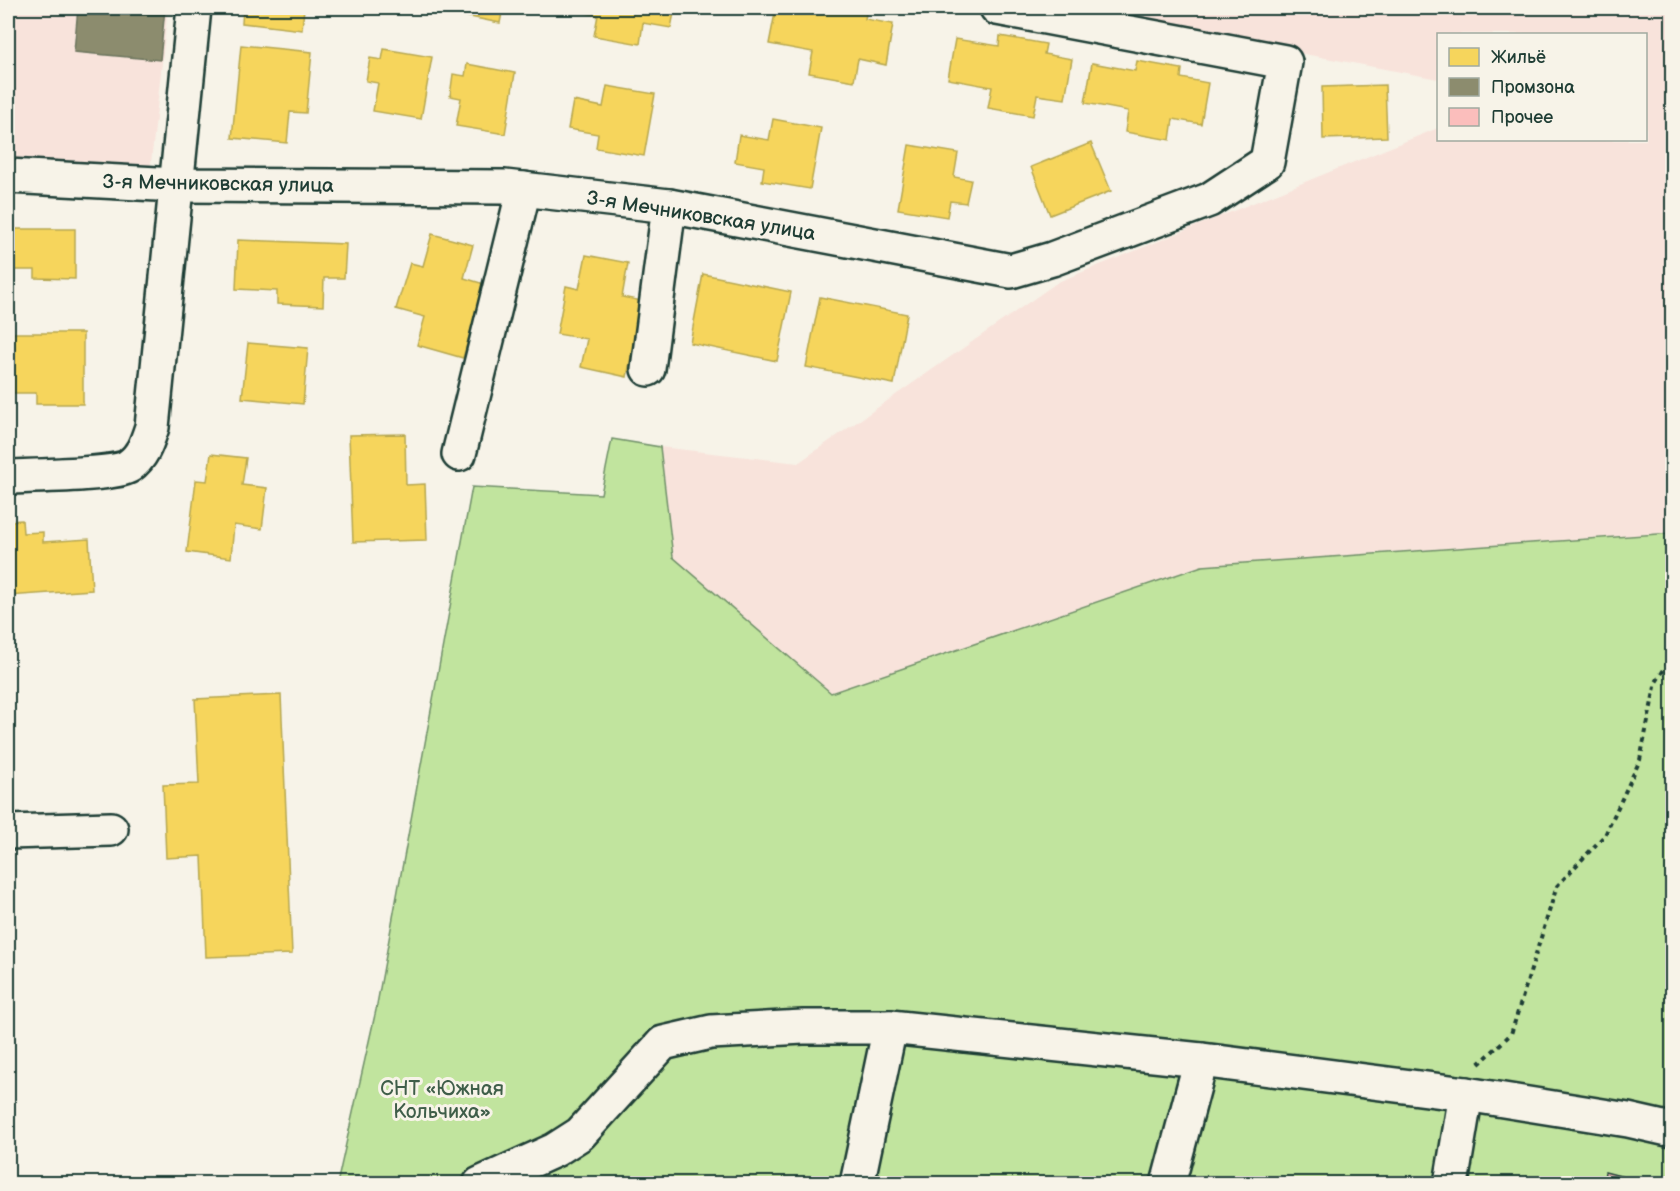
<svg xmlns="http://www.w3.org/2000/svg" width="1680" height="1191" viewBox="0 0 1680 1191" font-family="'Balsamiq Sans',sans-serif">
  <rect width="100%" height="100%" fill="#f7f3e8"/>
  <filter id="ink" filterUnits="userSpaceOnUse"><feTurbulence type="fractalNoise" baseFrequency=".0167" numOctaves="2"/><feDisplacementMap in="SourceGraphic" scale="12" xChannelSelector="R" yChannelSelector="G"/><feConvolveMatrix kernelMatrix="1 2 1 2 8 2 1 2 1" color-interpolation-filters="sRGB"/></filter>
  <g filter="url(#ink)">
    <!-- built -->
    <g fill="#f8e3db">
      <polygon points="8,8 168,8 150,172 8,162"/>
      <polygon points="1060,8 1672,8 1672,533 1202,566 831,693 673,557 660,447 798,463 1058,282 1438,128 1438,140 1646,140 1646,34 1438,34 1438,79"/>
    </g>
    <!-- green -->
    <polygon fill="#c1e49e" stroke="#709069" stroke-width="1.5" points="612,439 660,447 673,557 831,693 1202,566 1672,533 1672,1183 337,1184 376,1010 472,487 601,494"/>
    <!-- homes -->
    <g fill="#f6d55c" stroke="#b6a750" stroke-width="1.5">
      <polygon points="243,8 304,8 302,30 242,23"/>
      <polygon points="456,8 503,8 500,23 455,14"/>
      <polygon points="554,8 675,8 671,28 643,23 640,44 594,36 598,15"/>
      <polygon points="776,8 820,11 820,8 867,9 865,19 893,24 886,65 858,59 854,81 809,73 813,52 769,44"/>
      <polygon points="1000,36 1046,44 1044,54 1072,59 1065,99 1037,95 1033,116 988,108 992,87 948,79 955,39 999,46"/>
      <polygon points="241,45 312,52 306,113 290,112 287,143 232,138"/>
      <polygon points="384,49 432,57 421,119 373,111 378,83 366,81 370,58 382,60"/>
      <polygon points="1137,61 1182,69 1181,78 1208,83 1201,124 1173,119 1170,140 1125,132 1128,111 1085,103 1092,63 1135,71"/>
      <polygon points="467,64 515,73 505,134 456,126 461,98 450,96 453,74 465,76"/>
      <polygon points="1385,85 1387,137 1323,139 1322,87"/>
      <polygon points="607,86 655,94 644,156 596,148 598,134 568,129 573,101 603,107"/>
      <polygon points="773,119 821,128 810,189 762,181 764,167 735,162 739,135 769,140"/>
      <polygon points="1091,143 1111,191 1050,215 1031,167"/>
      <polygon points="909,145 958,153 954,177 971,180 966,203 950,201 947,217 898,209"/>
      <polygon points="14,229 75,229 75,279 35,278 35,270 14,270"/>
      <polygon points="432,234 473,245 464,278 484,284 463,358 417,345 425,317 396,309 410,263 423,266"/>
      <polygon points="238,240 346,244 344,278 324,278 323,306 277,304 277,291 236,289"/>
      <polygon points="586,255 628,263 622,297 642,301 627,377 581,367 587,339 557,334 566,286 579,289"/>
      <polygon points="703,274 791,292 777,361 690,343"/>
      <polygon points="820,297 907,314 894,384 806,367"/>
      <polygon points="8,333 83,333 83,404 36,404 36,393 8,393"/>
      <polygon points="248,343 308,348 303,404 242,398"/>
      <polygon points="405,434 406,485 425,484 427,540 353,542 349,435"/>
      <polygon points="211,454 246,458 242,485 267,488 262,529 234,525 231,558 187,552 196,480 207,481"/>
      <polygon points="22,520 23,533 43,532 43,542 89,539 92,590 8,596 8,521"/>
      <polygon points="281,695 292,954 206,957 202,856 166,858 163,785 199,784 195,699"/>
    </g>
    <!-- industry -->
    <polygon fill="#8c8c6e" stroke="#6b745d" stroke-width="1.5" points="78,8 165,8 160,60 74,52"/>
    <!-- building -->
    <polygon fill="#fbbebc" stroke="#1f3d34" stroke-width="1.5" points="1605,1172 1636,1180 1635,1184 1603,1184"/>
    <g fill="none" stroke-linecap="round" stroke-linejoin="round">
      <defs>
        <g id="minor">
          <polyline points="8,176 176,185 505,187 669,206 1011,271 1052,259 1209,200 1267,162 1285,62 997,8"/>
          <polyline points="648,369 669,206"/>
          <polyline points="459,454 524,189"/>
          <path d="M8,477C27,476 117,475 129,466C143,456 147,442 152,427L194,8"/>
          <polyline points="8,832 111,829"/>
          <polyline points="480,1184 555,1150 580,1134 663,1043 711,1032 803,1027 890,1027 1201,1060 1466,1094 1628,1120 1672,1130"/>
          <polyline points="857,1184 890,1027"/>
          <polyline points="1168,1184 1201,1060"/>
          <polyline points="1451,1184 1466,1094"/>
        </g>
      </defs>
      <!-- minor casing -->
      <use href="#minor" stroke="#1f3d34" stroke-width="38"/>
      <!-- path -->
      <polyline stroke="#1f3d34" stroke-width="4" stroke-dasharray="4.5 4.5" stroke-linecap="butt" points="1479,1064 1511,1034 1557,886 1605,835 1640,760 1656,682 1672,657"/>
      <!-- minor -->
      <use href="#minor" stroke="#f7f3e8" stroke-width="33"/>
    </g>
  </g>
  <g text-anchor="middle" stroke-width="6" stroke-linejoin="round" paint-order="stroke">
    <!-- street labels -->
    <g font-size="20" fill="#1f3d34" stroke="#f7f3e8">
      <text transform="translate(218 183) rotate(1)" y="7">3-я Мечниковская улица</text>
      <text transform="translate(701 215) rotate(9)" y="7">3-я Мечниковская улица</text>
    </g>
    <!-- park labels -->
    <g font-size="20" fill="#3f5e49" stroke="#f7f3e8">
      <text x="442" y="1095">СНТ «Южная<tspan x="442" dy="23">Кольчиха»</tspan></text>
    </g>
  </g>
  <!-- margin -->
  <rect width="1680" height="1191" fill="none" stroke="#f7f3e8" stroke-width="30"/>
  <rect x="15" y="15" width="1650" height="1161" fill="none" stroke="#1f3d34" stroke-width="2" filter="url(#ink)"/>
  <!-- legend -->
  <rect x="1437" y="33" width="210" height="108" fill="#f7f3e8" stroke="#a1aaa0" stroke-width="1.5"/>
  <rect x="1449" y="48" width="30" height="18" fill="#f6d55c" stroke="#a1aaa0" stroke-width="1.5"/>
  <text x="1491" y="63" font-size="18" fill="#1f3d34">Жильё</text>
  <rect x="1449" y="78" width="30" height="18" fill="#8c8c6e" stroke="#a1aaa0" stroke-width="1.5"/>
  <text x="1491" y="93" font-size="18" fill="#1f3d34">Промзона</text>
  <rect x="1449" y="108" width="30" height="18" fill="#fbbebc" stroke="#a1aaa0" stroke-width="1.5"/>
  <text x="1491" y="123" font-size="18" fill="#1f3d34">Прочее</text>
</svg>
